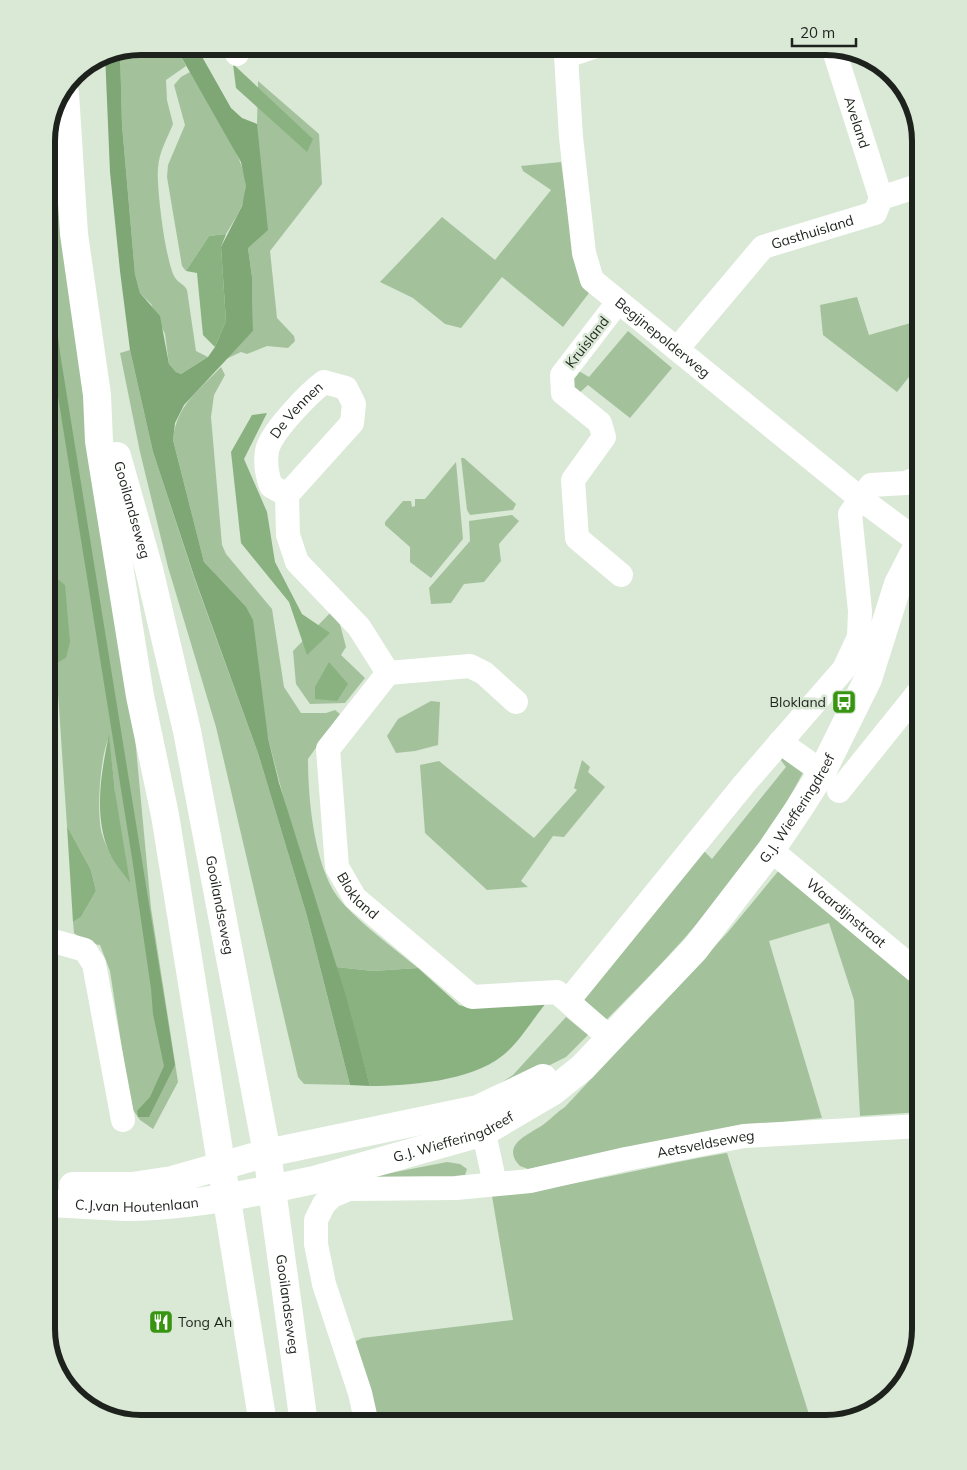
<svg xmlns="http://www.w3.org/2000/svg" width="967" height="1470" viewBox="0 0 967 1470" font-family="Mulish,sans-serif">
  <rect width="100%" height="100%" fill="#dae8d6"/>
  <!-- green -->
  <g fill="#a3c29b" fill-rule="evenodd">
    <path d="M141,46H175L186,66L166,80L167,100L173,124C167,139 159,152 158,168C156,184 166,268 176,279C180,284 184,284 187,290L196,351L208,357L181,374L176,372L169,364L165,334L151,304L140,293L135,274L122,125L120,50Z"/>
    <path d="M190,72C205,99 247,159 246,187C245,205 235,219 226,234L209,236L186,271L182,266L167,177L168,165L185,125L174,85L181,77Z"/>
    <polygon points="258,81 319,134 322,184 270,251 277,318 294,336 295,341 288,348 267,346 247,354 241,352 226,359 253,331 252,277 248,248 257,124"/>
    <path d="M54,119L135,737L151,908L178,1082L153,1129L140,1120L131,1107L110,971L100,945L87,943L74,933L73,922L81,917L96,891L91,870L67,826L56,664L66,658L46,570V350L51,358L46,313V135ZM109,737L115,792L111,856C108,849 104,841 102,834C96,812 100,757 109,737Z"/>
    <polygon points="561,162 572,244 589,293 563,327 502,277 461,328 445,324 413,298 380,282 442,217 495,260 551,190 523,171 521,166"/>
    <polygon points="857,297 869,335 921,320 921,362 897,392 823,335 820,305"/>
    <polygon points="628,331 672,368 630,418 588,385 578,394 573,388 572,376 577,370 589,377"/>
    <polygon points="130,350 153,452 195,580 258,753 307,916 350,1085 304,1084 298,1077 216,727 168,567 140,452 120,353"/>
    <path d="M221,367L225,375L214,395L211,417L222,545L226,554L272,609L284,687L301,713H326L335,710L340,714L308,759C308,799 314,863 337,896C354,919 395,949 418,968L373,971L336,967L294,838L268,738L214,573L204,562L173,440C176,406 198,391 221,367Z"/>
    <polygon points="461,458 464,458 516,504 513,510 470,515 467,510"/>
    <polygon points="456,462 463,539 431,578 410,562 410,547 385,525 385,522 403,501 411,501 412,507 415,506 415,499 425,499"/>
    <polygon points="512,515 519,521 499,544 501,561 484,582 464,584 451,603 431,604 429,588 470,541 469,521"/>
    <polygon points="332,611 338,617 346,647 341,655 365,678 345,703 310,704 296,684 293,651"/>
    <polygon points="431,701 440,702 438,745 415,751 396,753 387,736 398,719"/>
    <path d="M784,753L805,769C755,865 681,946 605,1021L582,1001L704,851L712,859L786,767L780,759Z"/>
    <polygon points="582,760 590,767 588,772 605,787 564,837 553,836 521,881 528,887 487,890 425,833 420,765 439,761 534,838 577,790 574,788"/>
    <path d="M780,869L921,981V1112L860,1116L854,1000L829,923L769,941L822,1118C722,1127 626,1147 528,1169L520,1166C499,1144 531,1134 544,1124C551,1119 557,1112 565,1107L728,932Z"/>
    <polygon points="566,1017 588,1035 566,1057 532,1074 494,1087 513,1075"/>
    <path d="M727,1153L812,1424H374L351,1344L362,1338L513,1320L492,1196C571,1188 648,1166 727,1153Z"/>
    <polygon points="447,1162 460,1164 467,1169 465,1175 452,1177 370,1177"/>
  </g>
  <!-- forest -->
  <g fill="#8ab180">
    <polygon points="233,64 313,139 307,152 236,88"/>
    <polygon points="226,234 221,247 226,321 215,347 203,335 197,273 186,271 209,236"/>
    <polygon points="267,413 244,459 267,512 275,562 302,614 330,633 307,655 289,602 241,543 231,452 252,415"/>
    <polygon points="46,570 65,585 70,642 66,658 56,664 51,593 46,590"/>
    <polygon points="329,662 348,684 337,701 315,699 315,687"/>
    <path d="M109,734L115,792L130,883C124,874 115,864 110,854C93,816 101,774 109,734Z"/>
    <polygon points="67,826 91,870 96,891 81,917 73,922"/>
    <path d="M336,967L373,971L418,968L459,1005L469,1008L546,1003C533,1019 518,1044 502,1056C471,1081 409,1086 370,1086Z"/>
  </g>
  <!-- water -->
  <g fill="#7fa675">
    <polygon points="175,46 196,46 231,108 242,118 257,124 268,230 248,248 252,277 253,331 184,405 175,423 173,440 204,562 246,607 253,620 268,738 279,783 345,993 370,1086 350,1085 307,916 258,753 195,579 153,452 130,350 120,271 110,172 105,53 120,50 122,125 135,274 140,293 160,316 169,364 176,372 181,374 208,357 215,347 226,321 221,247 242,206 246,186 241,162"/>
    <polygon points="46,239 60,353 175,1065 149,1117 138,1117 137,1111 150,1097 164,1066 153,1014 151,989 132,858 52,359 46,313"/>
  </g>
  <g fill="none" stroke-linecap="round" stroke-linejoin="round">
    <!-- minor -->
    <g stroke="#fff" stroke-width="24">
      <polyline points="236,46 237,54"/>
      <path id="s1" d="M562,46L566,56L571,137L584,253L592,280L861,499L919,542"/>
      <path id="s2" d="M833,47L881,198"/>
      <polyline points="566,56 596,46"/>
      <polyline points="618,302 562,375 563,393 600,423 604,437 573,480 577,538 621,575"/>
      <path id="s3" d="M677,349L763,247L875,213L881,198L921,185"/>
      <path id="s4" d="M287,495L271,486C267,475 265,463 267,451C270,433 309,393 324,382L346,388L354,404L352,423L287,495L288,535L297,562L359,627L388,673"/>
      <path id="s5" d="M388,673L328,749L337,867L355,898L472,997L557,992L610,1038"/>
      <polyline points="388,673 470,666 484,673 516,702"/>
      <polyline points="780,742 822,772"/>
      <polyline points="839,791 921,689"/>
      <path id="s6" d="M771,850L921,975"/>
      <polyline points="46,939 85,950 94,964 123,1120"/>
      <polyline points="568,1001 745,783 844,669 859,637 860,611 850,514 871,485 906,483 921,477"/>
      <polyline points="480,1115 495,1184"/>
      <path id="s7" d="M367,1424L360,1393L324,1284L316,1244V1220L324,1204L332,1196L349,1189L456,1188L530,1181L626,1159L744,1136L921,1126"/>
    </g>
    <!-- tertiary -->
    <g stroke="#fff" stroke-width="28">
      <polyline points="267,1153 478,1109 543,1078"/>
      <path id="s8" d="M271,1189L314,1180L484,1132L552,1092L583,1067L695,949L771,850L800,807L822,772L868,679L898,584L921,539"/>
    </g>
    <!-- secondary -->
    <g stroke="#fff" stroke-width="28">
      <polyline points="73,1186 132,1186 172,1180 267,1153"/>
      <path id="s9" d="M46,1203C73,1204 100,1206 127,1207C176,1207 224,1199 271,1189"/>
    </g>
    <!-- primary -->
    <g stroke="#fff" stroke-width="28">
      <polyline points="65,93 74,234 97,395 99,441 140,696 165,815 263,1424"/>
      <path id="s10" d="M117,456L149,569L187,731L267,1153L304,1424"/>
    </g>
  </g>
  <!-- icons -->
  <defs>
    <symbol id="bus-square" viewBox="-11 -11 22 22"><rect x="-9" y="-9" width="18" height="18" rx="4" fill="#389511" stroke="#dae8d6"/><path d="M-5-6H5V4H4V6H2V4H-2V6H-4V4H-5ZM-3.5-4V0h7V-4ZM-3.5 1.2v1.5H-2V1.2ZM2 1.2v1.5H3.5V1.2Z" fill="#fff"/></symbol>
    <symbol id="restaurant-square" viewBox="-11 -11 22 22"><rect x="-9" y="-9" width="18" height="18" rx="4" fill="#389511" stroke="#dae8d6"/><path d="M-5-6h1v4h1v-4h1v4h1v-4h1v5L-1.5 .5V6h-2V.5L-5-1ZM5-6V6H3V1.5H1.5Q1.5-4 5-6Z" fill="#fff"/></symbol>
  </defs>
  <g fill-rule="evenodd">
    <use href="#bus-square" x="830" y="688" width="28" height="28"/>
    <use href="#restaurant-square" x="147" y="1308" width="28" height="28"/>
  </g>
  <g text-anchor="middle" stroke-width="5" stroke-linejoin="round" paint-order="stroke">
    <!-- street labels -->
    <g font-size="14" fill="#1d221c" stroke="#dae8d6">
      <text dy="5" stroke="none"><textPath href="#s2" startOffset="79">Aveland</textPath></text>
      <text dy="5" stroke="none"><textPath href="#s3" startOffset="185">Gasthuisland</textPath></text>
      <text dy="5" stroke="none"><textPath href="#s1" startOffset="328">Begijnepolderweg</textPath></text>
      <text transform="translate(587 342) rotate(-52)" y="5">Kruisland</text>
      <text dy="5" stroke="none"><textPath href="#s4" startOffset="105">De Vennen</textPath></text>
      <text dy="5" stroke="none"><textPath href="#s10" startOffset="56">Gooilandseweg</textPath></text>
      <text dy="5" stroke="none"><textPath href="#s8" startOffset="676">G.J. Wiefferingdreef</textPath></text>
      <text dy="5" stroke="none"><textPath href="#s5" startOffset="251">Blokland</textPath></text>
      <text dy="5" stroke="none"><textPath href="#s10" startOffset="461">Gooilandseweg</textPath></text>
      <text dy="5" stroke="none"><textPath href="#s6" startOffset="98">Waardijnstraat</textPath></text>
      <text dy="5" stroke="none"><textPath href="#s8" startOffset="190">G.J. Wiefferingdreef</textPath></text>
      <text dy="5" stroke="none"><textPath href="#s7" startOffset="620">Aetsveldseweg</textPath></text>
      <text dy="5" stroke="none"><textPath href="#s9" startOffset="91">C.J.van Houtenlaan</textPath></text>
      <text dy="5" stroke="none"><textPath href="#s10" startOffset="866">Gooilandseweg</textPath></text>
    </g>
    <!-- poi labels -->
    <g font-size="14" fill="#1d221c" stroke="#dae8d6" text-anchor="end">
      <text x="826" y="707">Blokland</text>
      <text x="178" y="1327" text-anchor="start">Tong Ah</text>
    </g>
  </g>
  <!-- crop -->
  <path d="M0 0H967V1470H0ZM141 55H826A86 86 0 0 1 912 141V1329A86 86 0 0 1 826 1415H141A86 86 0 0 1 55 1329V141A86 86 0 0 1 141 55Z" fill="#dae8d6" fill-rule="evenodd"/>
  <path fill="none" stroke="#1d221c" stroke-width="6" d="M141 55H826A86 86 0 0 1 912 141V1329A86 86 0 0 1 826 1415H141A86 86 0 0 1 55 1329V141A86 86 0 0 1 141 55Z"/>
  <!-- scale -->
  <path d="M792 38v8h64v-8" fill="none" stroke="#1d221c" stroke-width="2.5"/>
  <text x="800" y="38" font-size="15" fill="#1d221c" stroke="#dae8d6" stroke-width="4" paint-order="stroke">20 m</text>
</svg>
